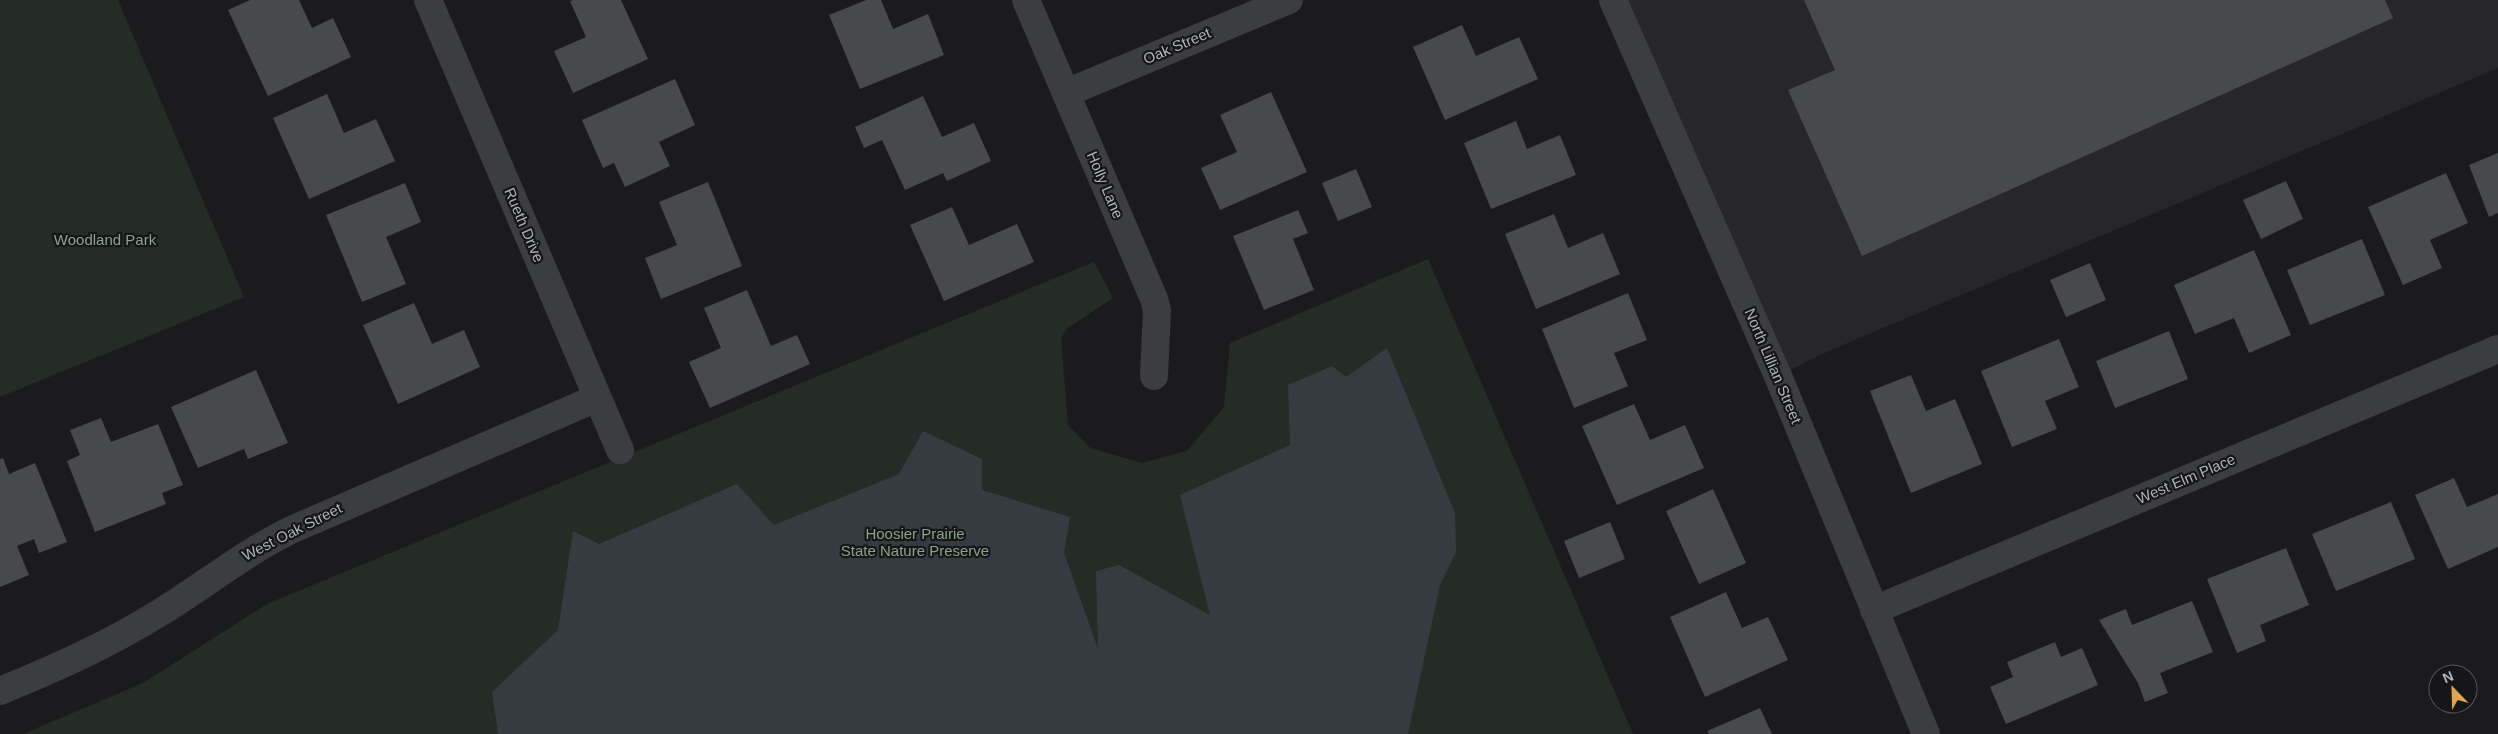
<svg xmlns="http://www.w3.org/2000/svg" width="2498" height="734" viewBox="0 0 2498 734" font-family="Arial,sans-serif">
  <rect width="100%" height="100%" fill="#1b1b1d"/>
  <!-- built -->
  <polygon fill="#272729" points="1615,0 2498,0 2498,68 1831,350 1778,376"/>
  <!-- green -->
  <g fill="#252c25">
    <polygon points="0,0 118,0 244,297 0,397"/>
    <polygon points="1428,259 1633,734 23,734 143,683 267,604 1094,262 1113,298 1066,329 1061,339 1068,425 1090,448 1142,463 1187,451 1224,407 1230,343"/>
  </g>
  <!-- water -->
  <polygon fill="#343c41" points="1387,348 1455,513 1456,552 1440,585 1408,734 498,734 492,692 558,630 573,531 599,544 737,484 774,525 899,474 923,431 982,459 982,490 1070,517 1064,553 1098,649 1096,571 1119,565 1210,615 1180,495 1290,445 1288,385 1332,366 1346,377"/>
  <!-- building -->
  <g fill="#48494c">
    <polygon points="250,0 299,0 312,28 333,18 351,57 268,96 228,10"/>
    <polygon points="573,0 621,0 648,59 573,93 554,51 586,37 570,1"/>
    <polygon points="866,0 881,0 893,29 928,14 944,55 860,89 829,15"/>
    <polygon points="1804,0 2385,0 2393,18 1862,256 1788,90 1835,70"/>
    <polygon points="1462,25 1476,56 1519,37 1538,79 1445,120 1413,47"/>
    <polygon points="675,79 695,125 659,142 670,166 625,187 614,163 603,168 582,120"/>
    <polygon points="1271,92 1307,172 1220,210 1201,168 1237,152 1220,115"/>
    <polygon points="327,94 344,133 376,119 395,161 309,199 273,118"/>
    <polygon points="923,96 942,137 974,123 991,161 947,181 943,173 905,190 882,140 864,148 855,127"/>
    <polygon points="1516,121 1527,149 1560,135 1576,175 1491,209 1464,143"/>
    <polygon points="2498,153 2498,213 2489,217 2469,165"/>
    <polygon points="1356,169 1372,207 1338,221 1322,183"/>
    <polygon points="2446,173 2468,223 2430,240 2442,268 2403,285 2368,207"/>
    <polygon points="2286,181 2303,219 2261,239 2243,200"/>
    <polygon points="708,182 742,266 661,299 645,258 677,245 659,202"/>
    <polygon points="405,183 421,222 386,237 406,284 362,302 326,215"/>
    <polygon points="952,207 969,245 1017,224 1034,262 944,301 910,225"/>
    <polygon points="1298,210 1308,233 1293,239 1314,290 1264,310 1233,236"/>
    <polygon points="1554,214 1568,248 1603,233 1620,274 1536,309 1505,234"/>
    <polygon points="2362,239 2385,295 2310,325 2287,270"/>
    <polygon points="2254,250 2291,335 2249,353 2234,318 2195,334 2174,285"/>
    <polygon points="2090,263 2106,300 2066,317 2050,280"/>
    <polygon points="747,290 771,346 797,335 810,364 710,408 689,362 721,348 704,308"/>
    <polygon points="1628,293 1647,340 1614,353 1628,386 1574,408 1542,329"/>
    <polygon points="414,303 432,344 464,330 480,367 398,404 363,325"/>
    <polygon points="2169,331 2188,379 2115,408 2096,361"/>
    <polygon points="2059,339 2079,387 2045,401 2057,429 2012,447 1981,371"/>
    <polygon points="256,370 288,443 248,459 244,449 198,468 171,407"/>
    <polygon points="1911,375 1926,411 1955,399 1982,464 1911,493 1870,391"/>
    <polygon points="1634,404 1650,440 1685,425 1704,468 1617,505 1582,426"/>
    <polygon points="101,418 111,442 158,424 183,485 162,493 166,504 95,532 67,461 80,455 70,430"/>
    <polygon points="3,458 9,474 35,463 67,542 39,553 34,539 17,546 29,575 0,587 0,459"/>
    <polygon points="2454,478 2467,507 2498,494 2498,547 2448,569 2415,495"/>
    <polygon points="1713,489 1746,563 1699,584 1666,511"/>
    <polygon points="2391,502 2415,559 2336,591 2312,534"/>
    <polygon points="1610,522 1625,559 1579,578 1564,541"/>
    <polygon points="2286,548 2309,605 2260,625 2266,641 2237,653 2207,579"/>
    <polygon points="1726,592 1742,628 1768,617 1788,660 1705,697 1670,617"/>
    <polygon points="2192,601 2213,652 2160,673 2168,693 2145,702 2138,683 2099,620 2126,609 2132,625"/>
    <polygon points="2055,642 2061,657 2082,648 2098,685 2006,724 1990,687 2013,677 2007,662"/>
    <polygon points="1760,708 1772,734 1709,734 1707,731"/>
  </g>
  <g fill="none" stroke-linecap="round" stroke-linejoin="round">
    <!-- minor -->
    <g stroke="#3c3d41" stroke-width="28">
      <polyline points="428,0 620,450"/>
      <polyline points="1026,0 1154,299 1157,310 1154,376"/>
      <polyline points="1613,0 1778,376 1926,734"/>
      <polyline points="1066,93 1289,0"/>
      <polyline points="1874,610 2498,349"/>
      <path d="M0,691C56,668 110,644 161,612C205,585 244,553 291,530L597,398"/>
    </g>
  </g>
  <g text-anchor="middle" stroke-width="4.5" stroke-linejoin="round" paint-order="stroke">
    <!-- street labels -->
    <g font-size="15" fill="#afb3bb" stroke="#161618">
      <text transform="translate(1177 46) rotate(-23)" y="5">Oak Street</text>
      <text transform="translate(1105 185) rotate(67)" y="5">Holly Lane</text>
      <text transform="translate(524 225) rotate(67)" y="5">Rueth Drive</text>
      <text transform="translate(1773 366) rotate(67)" y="5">North Lillian Street</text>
      <text transform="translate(2186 479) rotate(-23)" y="5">West Elm Place</text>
      <text transform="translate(292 532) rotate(-27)" y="5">West Oak Street</text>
    </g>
    <!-- park labels -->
    <g font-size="15" fill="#88a388" stroke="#161618">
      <text x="105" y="245">Woodland Park</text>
      <text x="915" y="539">Hoosier Prairie<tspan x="915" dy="17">State Nature Preserve</tspan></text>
    </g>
  </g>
  <!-- north arrow -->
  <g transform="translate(2453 689) rotate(337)"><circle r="24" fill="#161618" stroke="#535559"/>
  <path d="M0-4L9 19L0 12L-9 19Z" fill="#e0a64f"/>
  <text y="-8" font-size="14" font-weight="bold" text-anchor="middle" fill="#afb3bb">N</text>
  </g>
</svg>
